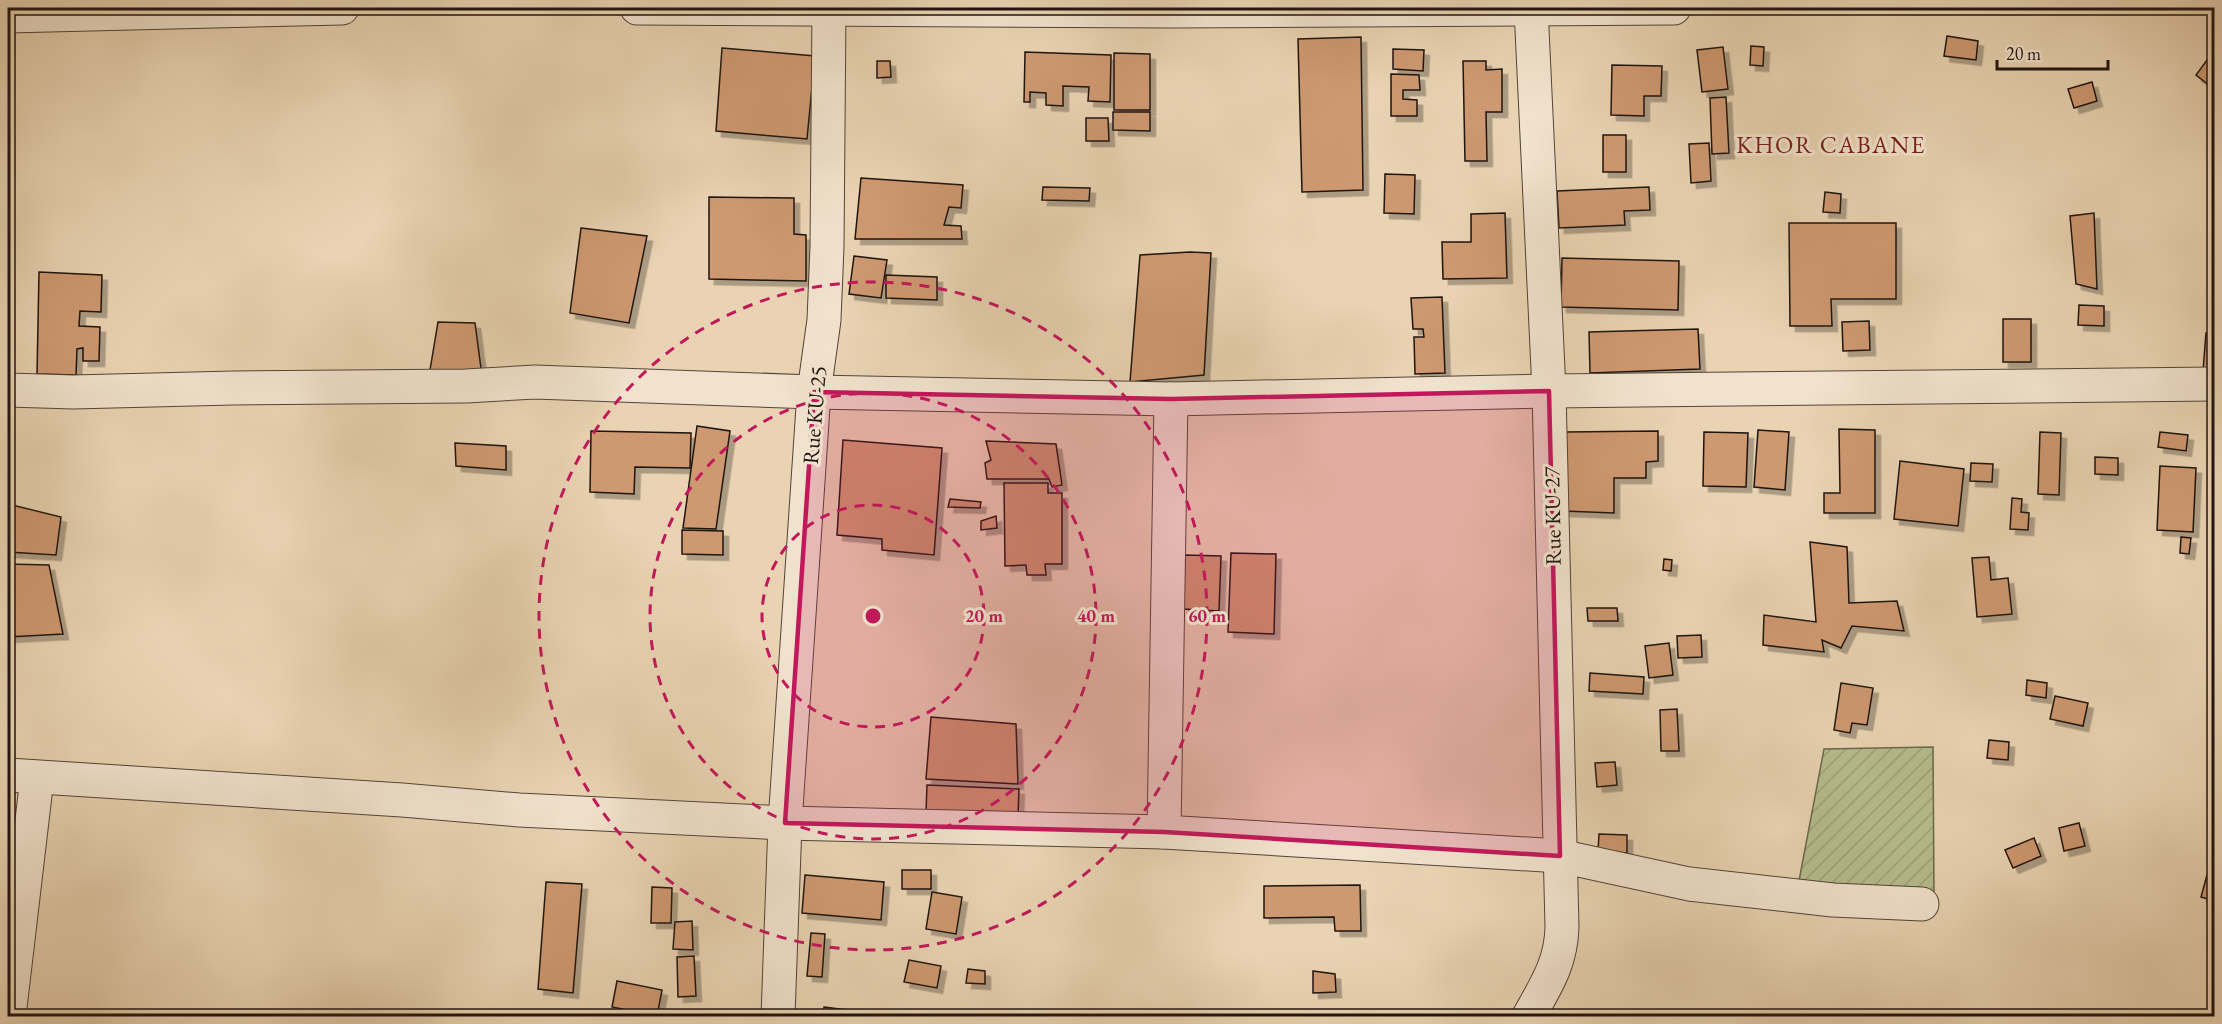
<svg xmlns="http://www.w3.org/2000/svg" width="2222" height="1024" viewBox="0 0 2222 1024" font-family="'EB Garamond',serif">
  <defs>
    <pattern id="garden-furrows" width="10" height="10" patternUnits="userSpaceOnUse" patternTransform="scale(1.5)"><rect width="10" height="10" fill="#b6bc8d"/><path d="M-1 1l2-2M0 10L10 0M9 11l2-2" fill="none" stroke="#9ca178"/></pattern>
    <filter id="shadow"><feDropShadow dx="5.5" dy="5.5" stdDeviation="0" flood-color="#0004"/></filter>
  </defs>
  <rect width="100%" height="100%" fill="#e9d3b2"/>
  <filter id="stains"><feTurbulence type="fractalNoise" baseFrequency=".00333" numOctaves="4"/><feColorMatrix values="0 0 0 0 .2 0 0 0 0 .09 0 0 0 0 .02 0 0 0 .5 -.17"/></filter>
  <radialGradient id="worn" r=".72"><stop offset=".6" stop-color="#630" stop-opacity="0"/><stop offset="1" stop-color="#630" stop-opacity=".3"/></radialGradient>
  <!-- garden -->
  <polygon fill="url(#garden-furrows)" stroke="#6a684e" stroke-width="1.5" points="1933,747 1934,896 1798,886 1824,749"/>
  <!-- building -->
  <g fill="#ce986f" stroke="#1f140f" stroke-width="1.5" filter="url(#shadow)">
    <polygon points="1947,36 1978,41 1976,60 1944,56"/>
    <polygon points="1361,37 1363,190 1302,192 1298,39"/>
    <polygon points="1751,46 1764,47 1763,66 1750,65"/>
    <polygon points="1723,47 1728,89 1702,92 1697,50"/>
    <polygon points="722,48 815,56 807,139 716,131"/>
    <polygon points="1393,49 1424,50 1423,71 1393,69"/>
    <polygon points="1025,52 1111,55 1110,102 1088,101 1089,87 1063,86 1063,106 1046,105 1046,93 1030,92 1030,102 1024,102"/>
    <polygon points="2213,52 2214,53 2214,89 2196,75"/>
    <polygon points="1114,53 1150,54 1150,110 1114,110"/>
    <polygon points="877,61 890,61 891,77 877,78"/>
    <polygon points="1463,61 1486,61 1486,70 1502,69 1502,112 1486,112 1487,161 1465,161"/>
    <polygon points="1612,65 1662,66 1661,96 1644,96 1644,116 1611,115"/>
    <polygon points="1391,74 1419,75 1420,90 1403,90 1403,99 1417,100 1417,116 1391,116"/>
    <polygon points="2092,82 2097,101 2074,108 2068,89"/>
    <polygon points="1726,97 1729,153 1712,154 1710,98"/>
    <polygon points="1113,112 1150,112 1150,131 1113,130"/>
    <polygon points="1086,118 1108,118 1109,141 1086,141"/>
    <rect x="1603" y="135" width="23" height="37"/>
    <polygon points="1709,143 1711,181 1691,183 1689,144"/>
    <polygon points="1385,174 1415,175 1414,214 1384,213"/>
    <polygon points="861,178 963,185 961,208 949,207 944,225 961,226 962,239 855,239"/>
    <polygon points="1043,187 1090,188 1089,201 1042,200"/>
    <polygon points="1649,187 1650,210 1624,211 1625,225 1559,228 1557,191"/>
    <polygon points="1825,192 1841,194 1840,213 1823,212"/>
    <polygon points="709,197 794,198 794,234 806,235 806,281 709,279"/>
    <polygon points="1505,213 1507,278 1443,279 1442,242 1471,242 1471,214"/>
    <polygon points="2094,213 2097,289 2076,284 2070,216"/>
    <polygon points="1789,223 1896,223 1896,299 1831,299 1832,326 1790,326"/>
    <polygon points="581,228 647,236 629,323 570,313"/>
    <polygon points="1190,252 1211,253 1204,375 1130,382 1140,255"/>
    <polygon points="854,256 887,260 881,298 849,294"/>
    <polygon points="1562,258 1679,261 1678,310 1561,307"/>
    <polygon points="39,272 102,275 101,312 80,311 79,326 100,327 99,361 83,361 83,348 77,349 76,375 37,374"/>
    <polygon points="886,275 937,277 937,300 886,298"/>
    <polygon points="1442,297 1445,373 1415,374 1414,337 1424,337 1423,329 1413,329 1411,298"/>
    <polygon points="2079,305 2104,306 2104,326 2078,325"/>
    <rect x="2003" y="319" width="28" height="43"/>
    <polygon points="1869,321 1870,350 1843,351 1842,322"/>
    <polygon points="438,322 475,323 482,376 430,370"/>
    <polygon points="1698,329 1700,369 1590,373 1589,332"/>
    <polygon points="2206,333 2214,333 2214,372 2203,371"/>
    <polygon points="697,426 730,431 716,529 683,528"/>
    <polygon points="1839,429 1875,430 1875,513 1824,513 1824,493 1840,493"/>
    <polygon points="1758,430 1789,432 1785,490 1754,487"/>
    <polygon points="591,431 691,433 690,468 635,467 634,494 590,492"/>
    <polygon points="1658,431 1658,461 1646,462 1646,478 1614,478 1614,513 1564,511 1564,432"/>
    <polygon points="1704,432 1748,433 1746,487 1703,486"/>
    <polygon points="2040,432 2061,433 2059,495 2038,494"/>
    <polygon points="2160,432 2188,435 2186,451 2158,447"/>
    <polygon points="843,440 942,448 934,555 882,550 882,539 837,535"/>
    <polygon points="986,441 1056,444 1062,485 1052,487 1049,479 987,479 985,463 991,460"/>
    <polygon points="455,443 506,446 506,470 456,466"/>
    <polygon points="2095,457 2118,458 2118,475 2095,474"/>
    <polygon points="1900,461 1964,469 1958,526 1894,519"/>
    <polygon points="1971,463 1993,464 1992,482 1970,481"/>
    <polygon points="2160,466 2196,468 2193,532 2157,530"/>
    <polygon points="1004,483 1048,483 1048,493 1062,493 1062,564 1045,564 1046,575 1027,575 1026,565 1005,566"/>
    <polygon points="2012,498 2022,499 2021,512 2029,513 2028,530 2010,529"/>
    <polygon points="950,499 981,502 980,508 948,507"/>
    <polygon points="8,504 61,517 56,555 8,552"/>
    <polygon points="996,516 997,528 981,530 981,521"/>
    <polygon points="682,530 723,531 723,555 682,554"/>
    <polygon points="2181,537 2191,538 2189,554 2180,553"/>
    <polygon points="1810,542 1847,547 1849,603 1897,601 1904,631 1852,626 1841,648 1822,640 1824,652 1763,645 1764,615 1816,622"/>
    <polygon points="1231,553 1276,554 1274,634 1228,632"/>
    <polygon points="1185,555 1221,556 1219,611 1183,609"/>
    <polygon points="1989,557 1991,580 2008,578 2012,614 1977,617 1972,558"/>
    <polygon points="1664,559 1672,560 1671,571 1663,570"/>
    <polygon points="8,564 49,565 63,634 8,637"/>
    <polygon points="1587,608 1617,608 1618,621 1588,621"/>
    <polygon points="1701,635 1702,657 1678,658 1677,636"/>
    <polygon points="1669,643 1673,675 1649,678 1645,646"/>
    <polygon points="1590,673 1644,677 1643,694 1589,691"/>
    <polygon points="2027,680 2047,683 2046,698 2026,695"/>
    <polygon points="1841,683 1873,688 1867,725 1852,723 1850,733 1834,730"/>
    <polygon points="2055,696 2088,703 2083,726 2050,719"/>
    <polygon points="1677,709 1679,751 1661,751 1660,710"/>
    <polygon points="931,717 1016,724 1018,784 926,779"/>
    <polygon points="1989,740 2009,742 2008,760 1987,758"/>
    <polygon points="1615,762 1617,785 1597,787 1595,763"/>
    <polygon points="927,785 1019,789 1018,816 926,812"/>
    <polygon points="2079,823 2085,846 2064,851 2059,828"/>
    <polygon points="1599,834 1627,835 1627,853 1598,851"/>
    <polygon points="2034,838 2041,856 2013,868 2005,850"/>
    <rect x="902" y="870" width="29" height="19"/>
    <polygon points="805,875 884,882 881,920 802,913"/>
    <polygon points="2207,875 2214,877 2214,901 2201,897"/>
    <polygon points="546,882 582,884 573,993 538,989"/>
    <polygon points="1360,885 1361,931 1335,931 1334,917 1264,918 1264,886"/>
    <polygon points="652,887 672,888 671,923 651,923"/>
    <polygon points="932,892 962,897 956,934 926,929"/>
    <polygon points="692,921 693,950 673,949 675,922"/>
    <polygon points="811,933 825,934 822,977 807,976"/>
    <polygon points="694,956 696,996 678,997 677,957"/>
    <polygon points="909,960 941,966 937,988 904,982"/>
    <polygon points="968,969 985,971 985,984 966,983"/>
    <polygon points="1313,971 1335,974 1336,992 1313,993"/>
    <polygon points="617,981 662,990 657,1016 612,1007"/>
    <polygon points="824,1007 878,1014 878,1016 823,1016"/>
    <polygon points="1249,1013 1271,1015 1271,1016 1249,1016"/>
  </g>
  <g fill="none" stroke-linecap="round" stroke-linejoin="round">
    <defs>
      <g id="minor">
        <polyline points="637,8 1172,11 1674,8"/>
        <polyline points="8,16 342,8"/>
        <polyline points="8,390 73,392 233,388 466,386 535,382 814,392 1171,399 1549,391 2214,384"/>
        <polyline points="8,775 402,800 519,810 785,823 1164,832 1560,856 1689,884 1833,900 1922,904"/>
        <polyline points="1164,832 1171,399"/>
        <polyline points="9,1016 37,778"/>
        <polyline points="778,1016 785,823 814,392 824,320 827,247 829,8"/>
        <path d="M1529,1016C1546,985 1561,964 1562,927L1549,391L1531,8"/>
      </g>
    </defs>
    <!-- minor casing -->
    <use href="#minor" stroke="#524438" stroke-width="35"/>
    <!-- minor -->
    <use href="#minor" stroke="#f1e2cd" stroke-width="33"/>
  </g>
  <!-- marked area -->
  <path fill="#c2185b" fill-opacity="0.2" stroke="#c2185b" stroke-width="4.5" stroke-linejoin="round" d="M1549,391L1560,856L1164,832L785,823L814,392L1171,399Z"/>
  <!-- distance rings -->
  <g fill="none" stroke="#c2185b" stroke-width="3" stroke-dasharray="10 8">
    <circle cx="873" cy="616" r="111"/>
    <circle cx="873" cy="616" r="223"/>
    <circle cx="873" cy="616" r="334"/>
  </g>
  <g text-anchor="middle" stroke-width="6" stroke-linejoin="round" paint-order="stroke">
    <!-- street labels -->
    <g font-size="22" fill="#1f140f" stroke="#f1e2cd">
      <text transform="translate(814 415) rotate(-85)" y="8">Rue KU-25</text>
      <text transform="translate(1552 516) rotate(-91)" y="8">Rue KU-27</text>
    </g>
    <!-- neighbourhood labels -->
    <g font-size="24" letter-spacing="1.5" fill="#7a1f14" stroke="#f1e2cd">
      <text x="1831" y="153">KHOR CABANE</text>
    </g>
  </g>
  <circle cx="873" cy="616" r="9" fill="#c2185b" stroke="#f1e2cd" stroke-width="3"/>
  <g font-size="18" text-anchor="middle" font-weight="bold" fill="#c2185b" stroke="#f1e2cd" stroke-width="6" stroke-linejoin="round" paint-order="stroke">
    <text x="984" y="622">20 m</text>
    <text x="1096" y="622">40 m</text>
    <text x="1207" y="622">60 m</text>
  </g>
  <!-- margin -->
  <rect width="2222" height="1024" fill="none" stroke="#e9d3b2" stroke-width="30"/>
  <rect x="9" y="9" width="2204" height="1006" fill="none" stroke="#1f140f" stroke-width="3"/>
  <rect x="15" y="15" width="2192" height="994" fill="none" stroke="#1f140f" stroke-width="1.5"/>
  <!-- scale -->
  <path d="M1997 60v9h111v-9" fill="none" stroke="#1f140f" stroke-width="3"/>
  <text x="2006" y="60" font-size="18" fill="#1f140f" stroke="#f1e2cd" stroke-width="4.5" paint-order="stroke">20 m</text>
  <rect width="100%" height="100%" filter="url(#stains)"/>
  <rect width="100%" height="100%" fill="url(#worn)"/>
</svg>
